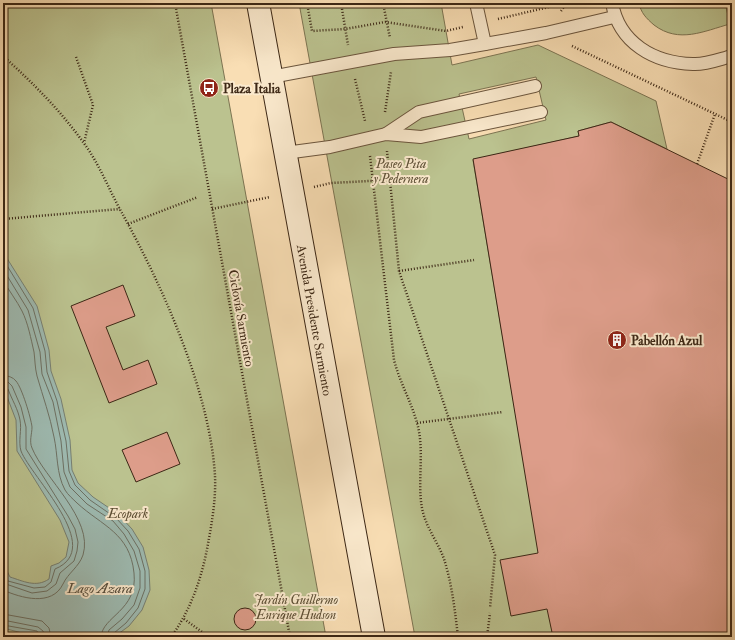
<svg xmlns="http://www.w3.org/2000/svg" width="735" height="640" viewBox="0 0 735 640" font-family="'IM FELL Double Pica',serif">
  <rect width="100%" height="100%" fill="#f9deb4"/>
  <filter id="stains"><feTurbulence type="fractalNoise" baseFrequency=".005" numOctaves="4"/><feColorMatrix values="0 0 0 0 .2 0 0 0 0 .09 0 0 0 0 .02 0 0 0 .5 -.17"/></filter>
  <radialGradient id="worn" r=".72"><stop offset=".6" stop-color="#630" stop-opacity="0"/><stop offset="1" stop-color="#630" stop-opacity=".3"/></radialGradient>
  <!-- green -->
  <g fill="#bbc28f" stroke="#7c7452" fill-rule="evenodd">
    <polygon points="3,3 211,3 326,637 3,637"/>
    <path d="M299,3H441L452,65L538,45L656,101L667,149L611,122L578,131L579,136L473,160L553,637H415ZM536,77L546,120L469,139L459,94Z"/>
    <path d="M639,3H725L730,24C704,31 679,44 654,25C646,18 641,13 639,3Z"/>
  </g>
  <!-- water -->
  <path fill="#9ebbb2" stroke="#778073" d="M3,252L37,306L49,350L51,371L61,399L70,440L72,470L78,483L93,497L118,514L132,529L143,547L149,570L150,590L142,610L129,626L114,637H57L26,634L3,628V563L10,577C23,581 36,588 49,579L51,566L59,563L66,557L69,542L60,520L17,451L16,420L4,389Z"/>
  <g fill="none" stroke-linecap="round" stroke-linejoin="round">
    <!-- shore -->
    <g stroke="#6d7164" stroke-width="1">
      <polyline points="3,259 33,308 45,351 47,372 57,401 66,441 69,471 75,485 90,500 116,518 128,531 139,549 145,571 145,589 138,608 126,623 114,633 112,637"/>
      <polyline points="3,269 28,310 40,352 42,374 53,402 61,441 64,472 70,487 87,504 113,521 124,534 134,551 140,571 140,588 134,605 122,619 109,630 107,637"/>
      <path d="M3,280C9,291 17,301 22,311C28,323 31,339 34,352C35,360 35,368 37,376C43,397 50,416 54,437C58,455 56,473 65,490C68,495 73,499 77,503C102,526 130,533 134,573C138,611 102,616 101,637"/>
      <path d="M3,375C8,376 13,377 16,381C22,388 31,418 32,427C32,434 29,441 32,448C44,478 94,519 83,555C79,567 68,573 63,584C52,607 21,598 3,590"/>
      <polyline points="3,381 8,382 12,386 21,407 26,427 26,449 68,516 75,529 78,542 77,551 74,561 60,573 56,584 47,591 32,593 3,583"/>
      <path d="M3,386L8,389C12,400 18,409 20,420C22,430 18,441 21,451C31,477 106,548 55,569L51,582L45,587L34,588L8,581L3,572"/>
      <polyline points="3,614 42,621 49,628 51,637"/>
      <polyline points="3,620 38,627 43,631 45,637"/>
      <polyline points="3,625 37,631 40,637"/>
    </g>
  </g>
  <!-- building -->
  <g fill="#dd9d8a" stroke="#3c2715">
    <polygon points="611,122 732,181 732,632 721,637 553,637 547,609 511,616 500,560 538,553 473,159 579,136 578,131"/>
    <polygon points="123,285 135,316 106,327 123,370 148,360 157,384 109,403 71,306"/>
    <polygon points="167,432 180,464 136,482 122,450"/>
    <circle cx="245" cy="619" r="11"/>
  </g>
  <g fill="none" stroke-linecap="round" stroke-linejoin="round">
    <defs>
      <g id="service">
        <polyline points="476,3 485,44"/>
        <path d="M612,3C619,43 654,63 693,64C705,65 720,59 732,56"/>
        <polyline points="271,77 394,54 450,50 485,44 546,33 614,17"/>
        <polyline points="386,134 419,112 535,86"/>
        <polyline points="285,153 330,147 386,134 421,137 541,112"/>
      </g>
      <polyline id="secondary" points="258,3 374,637"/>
    </defs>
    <!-- service casing -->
    <use href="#service" stroke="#6b553d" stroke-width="14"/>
    <!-- secondary casing -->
    <use href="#secondary" stroke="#3c2715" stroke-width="24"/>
    <!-- path -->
    <g stroke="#3c2715" stroke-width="2.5" stroke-dasharray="1 2" stroke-linecap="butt">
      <polyline points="175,3 290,637"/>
      <polyline points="307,3 312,31 345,29 385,22 446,31 463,27"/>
      <polyline points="341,3 348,45"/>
      <polyline points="383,3 390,38"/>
      <polyline points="561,11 567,3"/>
      <polyline points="498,19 566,3"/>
      <polyline points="572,46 732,122"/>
      <path d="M3,56C32,82 60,110 83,142C99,163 109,190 122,213C163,287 210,392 215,476C216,499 212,522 208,544C202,577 191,610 171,637"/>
      <polyline points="76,57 93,105 84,143"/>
      <polyline points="355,79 365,121"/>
      <polyline points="385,112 391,72"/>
      <polyline points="387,151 399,271 495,555 490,608"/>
      <path d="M370,156L394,360C400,383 411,401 417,423C425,450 417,482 422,508C425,526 438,542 444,559C452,584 455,611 458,637"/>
      <polyline points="697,164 715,114"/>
      <polyline points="314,187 331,183 389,180"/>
      <polyline points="212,209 270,197"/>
      <polyline points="3,219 120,209"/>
      <polyline points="128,224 198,197"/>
      <polyline points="399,271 474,260"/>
      <polyline points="417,423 503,412"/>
      <polyline points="184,619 209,637"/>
      <polyline points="487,637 490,613"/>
    </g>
    <!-- service -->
    <use href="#service" stroke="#fbeace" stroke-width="12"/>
    <!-- secondary -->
    <use href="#secondary" stroke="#fbeace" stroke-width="22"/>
  </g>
  <!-- icons -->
  <defs>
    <symbol id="bus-disc" viewBox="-11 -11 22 22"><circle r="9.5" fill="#8f2418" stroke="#fbeace"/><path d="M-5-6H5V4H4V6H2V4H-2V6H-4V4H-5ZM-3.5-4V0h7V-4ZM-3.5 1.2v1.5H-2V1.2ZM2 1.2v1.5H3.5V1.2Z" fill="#fff"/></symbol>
    <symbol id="building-disc" viewBox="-11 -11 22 22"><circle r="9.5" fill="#8f2418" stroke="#fbeace"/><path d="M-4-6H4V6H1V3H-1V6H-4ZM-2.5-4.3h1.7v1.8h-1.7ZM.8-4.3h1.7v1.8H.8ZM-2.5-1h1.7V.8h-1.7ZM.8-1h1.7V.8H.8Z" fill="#fff"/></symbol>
  </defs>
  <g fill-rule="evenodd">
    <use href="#bus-disc" x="198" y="77" width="22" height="22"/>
    <use href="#building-disc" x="606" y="329" width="22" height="22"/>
  </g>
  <g text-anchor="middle" stroke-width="4" stroke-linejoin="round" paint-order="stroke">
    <!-- poi labels -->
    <g font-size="13" font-weight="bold" fill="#3c2715" stroke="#fbeace" text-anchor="start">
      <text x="223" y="93">Plaza Italia</text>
      <text x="631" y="345">Pabellón Azul</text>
    </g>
    <!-- park labels -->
    <g font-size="13" font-style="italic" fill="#5c4e34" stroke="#fbeace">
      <text x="401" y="168">Paseo Pita<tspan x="401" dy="15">y Pedernera</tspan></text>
      <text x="128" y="518">Ecopark</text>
      <text x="296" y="604">Jardín Guillermo<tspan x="296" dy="15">Enrique Hudson</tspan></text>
    </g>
    <!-- street labels -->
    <g font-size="13" fill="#3c2715" stroke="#fbeace">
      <text transform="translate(242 318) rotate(80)" y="5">Ciclovía Sarmiento</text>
      <text transform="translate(315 320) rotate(80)" y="5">Avenida Presidente Sarmiento</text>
    </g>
    <!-- water labels -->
    <g font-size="14" font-style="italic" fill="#544c3c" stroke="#fbeace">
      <text x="100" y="593">Lago Azara</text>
    </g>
  </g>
  <!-- margin -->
  <rect width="735" height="640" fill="none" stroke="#f9deb4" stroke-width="16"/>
  <rect x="4" y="4" width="727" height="632" fill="none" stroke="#3c2715" stroke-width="2"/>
  <rect x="8" y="8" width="719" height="624" fill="none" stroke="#3c2715"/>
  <rect width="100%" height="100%" filter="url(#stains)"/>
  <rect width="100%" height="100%" fill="url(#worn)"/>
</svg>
